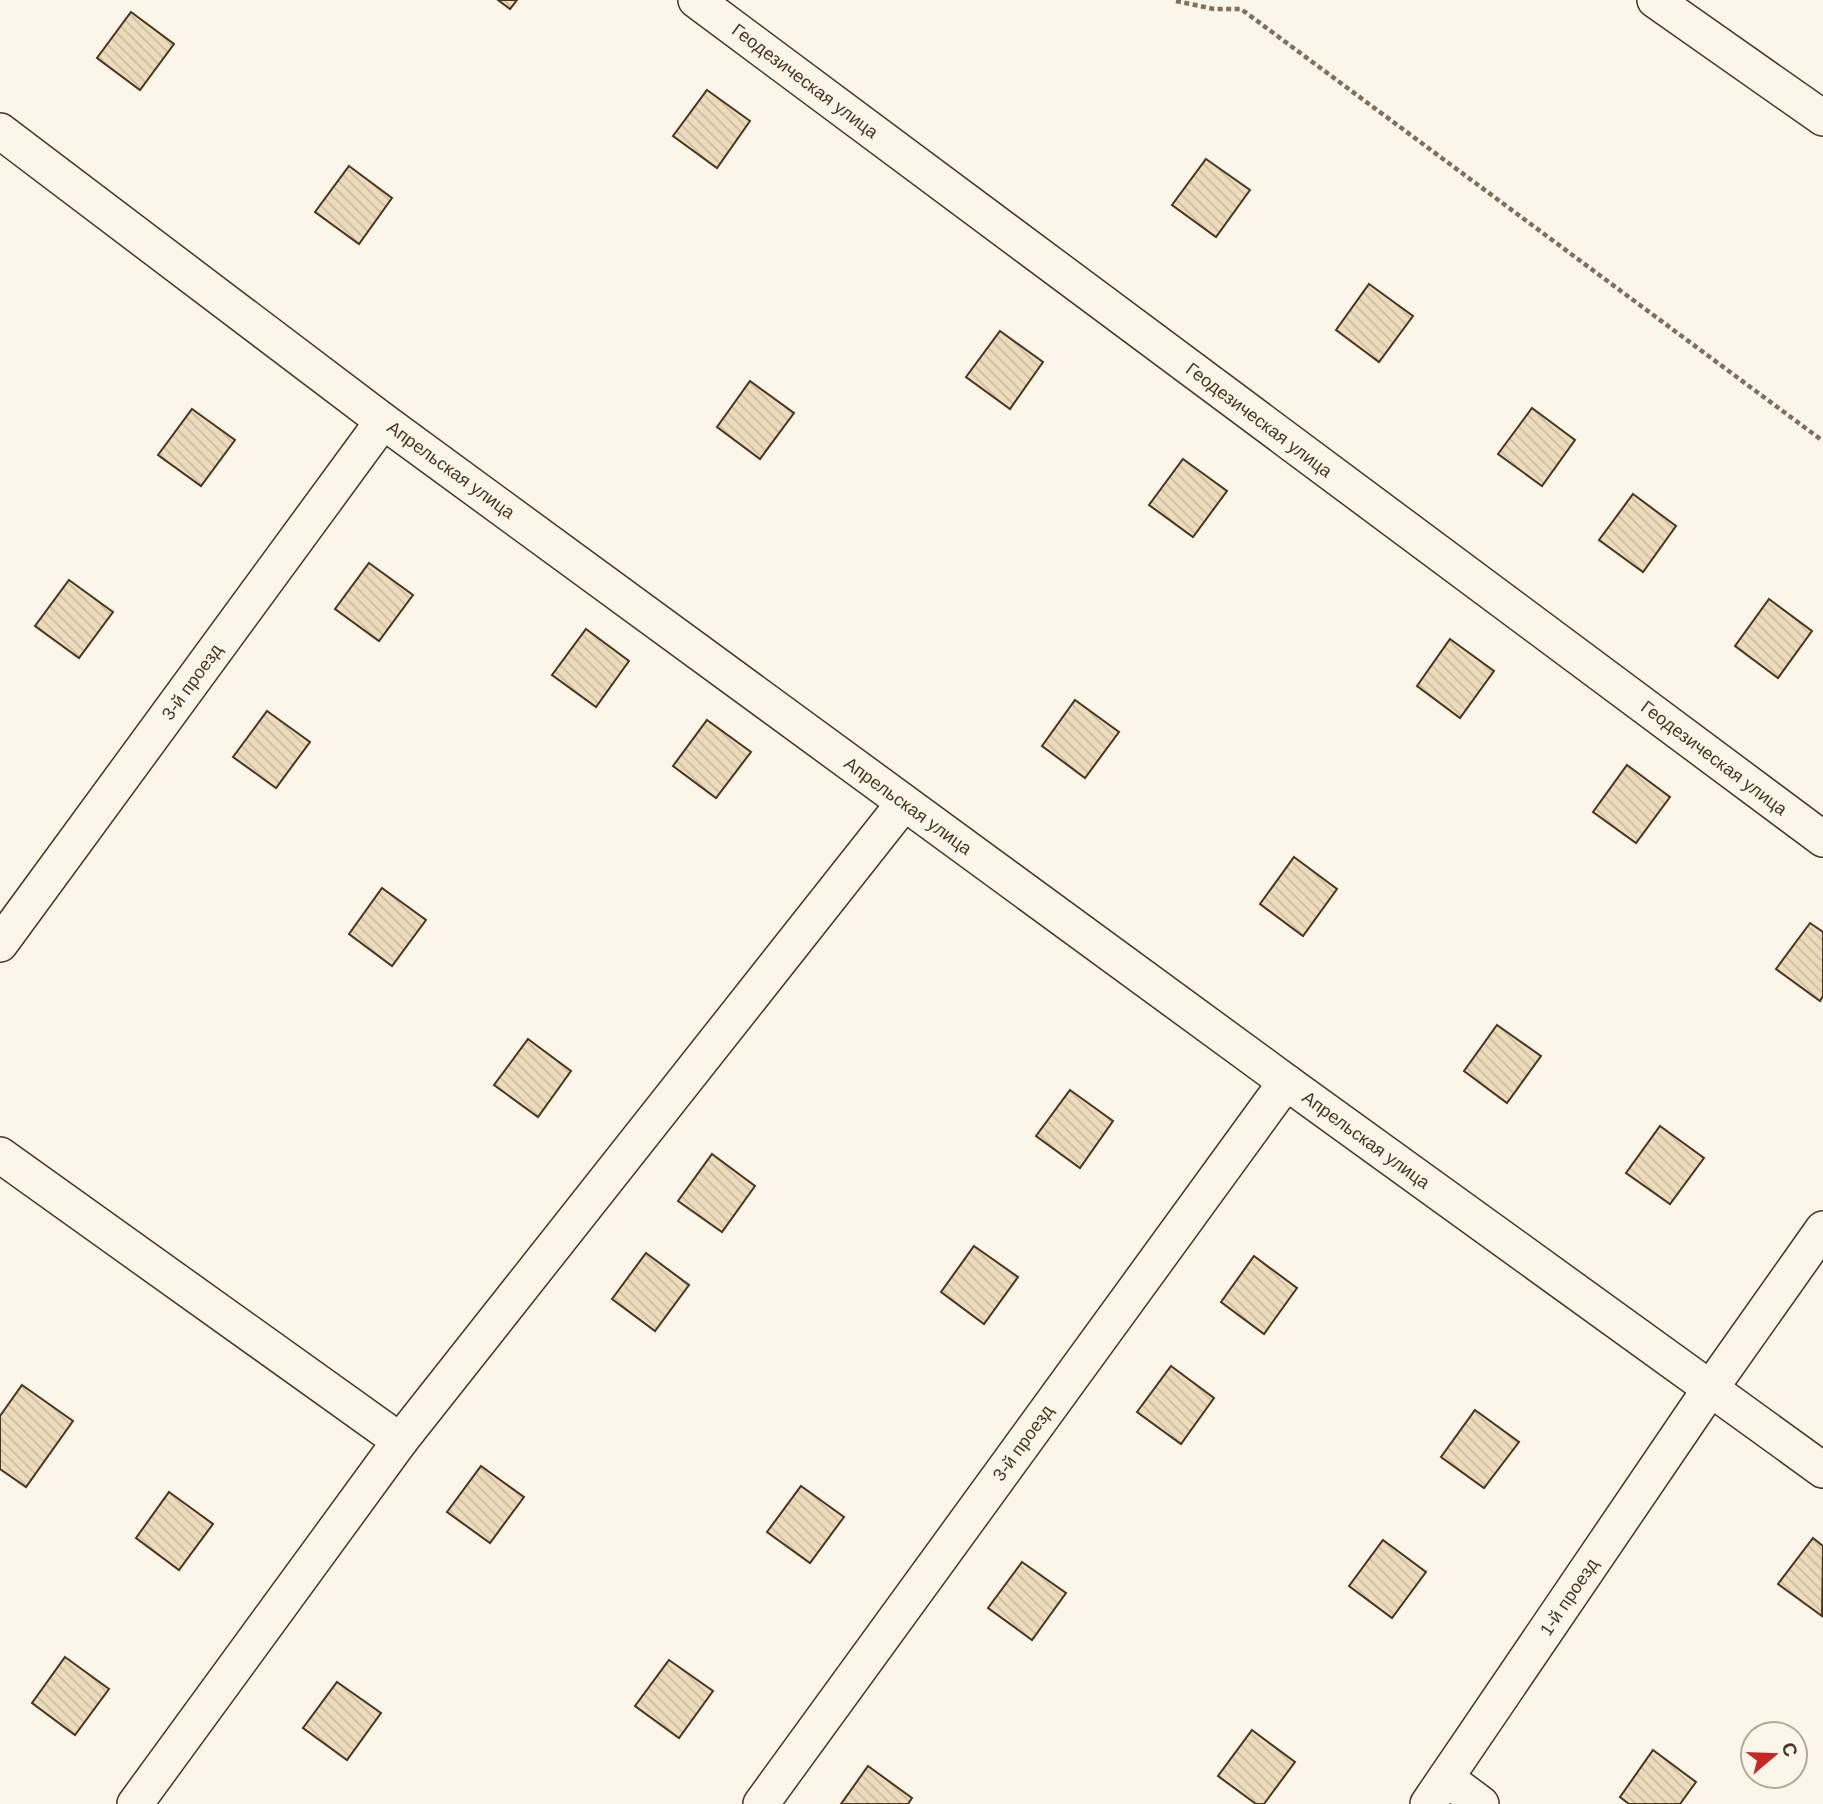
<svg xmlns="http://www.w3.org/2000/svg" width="1823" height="1804" viewBox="0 0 1823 1804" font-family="Arial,sans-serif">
  <defs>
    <pattern id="building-back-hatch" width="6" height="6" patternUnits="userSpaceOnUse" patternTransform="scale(1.75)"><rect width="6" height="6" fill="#ecdcbc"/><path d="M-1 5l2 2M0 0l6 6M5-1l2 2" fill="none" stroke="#ccbda1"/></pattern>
  </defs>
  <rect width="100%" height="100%" fill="#fbf6e9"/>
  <!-- building -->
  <g fill="url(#building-back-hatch)" stroke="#4a3520" stroke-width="2">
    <polygon points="498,0 517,0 510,9"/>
    <polygon points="131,12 174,44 140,90 97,58"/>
    <polygon points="707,90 750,121 717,168 673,136"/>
    <polygon points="1206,159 1250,190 1216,237 1172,205"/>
    <polygon points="349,166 392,198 359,244 315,212"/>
    <polygon points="1369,284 1413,316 1379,362 1336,330"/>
    <polygon points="1000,331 1043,362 1010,409 966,377"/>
    <polygon points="750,381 794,413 760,459 717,427"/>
    <polygon points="1532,408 1575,440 1542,486 1498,454"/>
    <polygon points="192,409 235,440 201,486 158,455"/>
    <polygon points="1183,459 1227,491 1193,537 1149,505"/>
    <polygon points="1633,494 1676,526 1643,572 1599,540"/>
    <polygon points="369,563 413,595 379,641 335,609"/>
    <polygon points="69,580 113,612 79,658 35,626"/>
    <polygon points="1769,599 1812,631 1778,678 1735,646"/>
    <polygon points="586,629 629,661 596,707 552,675"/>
    <polygon points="1450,639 1494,671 1460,718 1417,686"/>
    <polygon points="1075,700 1119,732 1085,778 1042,746"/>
    <polygon points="267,711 310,742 276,788 233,757"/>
    <polygon points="707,720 751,752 716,798 673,766"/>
    <polygon points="1627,765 1670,797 1636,843 1593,812"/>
    <polygon points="1294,857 1337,889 1303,936 1260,904"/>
    <polygon points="382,888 426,920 392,966 349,934"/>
    <polygon points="1810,923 1823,932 1823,996 1820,1001 1776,969"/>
    <polygon points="1497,1025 1541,1056 1507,1103 1464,1071"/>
    <polygon points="528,1039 571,1071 538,1117 494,1085"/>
    <polygon points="1070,1090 1113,1121 1080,1168 1036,1136"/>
    <polygon points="1660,1126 1704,1158 1670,1204 1626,1173"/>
    <polygon points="712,1154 755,1186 722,1232 678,1201"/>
    <polygon points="974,1246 1018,1277 984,1324 941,1292"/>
    <polygon points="646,1253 689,1285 655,1331 612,1299"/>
    <polygon points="1254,1256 1297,1288 1264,1334 1221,1302"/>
    <polygon points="1171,1366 1214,1398 1181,1444 1137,1412"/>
    <polygon points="22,1385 73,1421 26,1487 0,1469 0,1416"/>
    <polygon points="1475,1410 1519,1442 1484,1488 1441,1457"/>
    <polygon points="481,1466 524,1497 490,1543 447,1512"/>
    <polygon points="801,1486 844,1517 810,1563 767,1532"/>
    <polygon points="169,1492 213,1524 179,1570 136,1538"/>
    <polygon points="1813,1538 1823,1546 1822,1616 1778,1584"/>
    <polygon points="1383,1540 1426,1572 1392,1618 1349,1586"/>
    <polygon points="1022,1562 1066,1593 1032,1640 988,1608"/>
    <polygon points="65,1657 109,1689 75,1735 32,1703"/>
    <polygon points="669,1660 713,1691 679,1738 635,1706"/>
    <polygon points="337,1682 381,1713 347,1760 303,1728"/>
    <polygon points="1252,1730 1295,1762 1264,1804 1256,1804 1218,1776"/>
    <polygon points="1653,1750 1696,1782 1680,1804 1629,1804 1620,1797"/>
    <polygon points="868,1766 912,1798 908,1804 841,1804"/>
  </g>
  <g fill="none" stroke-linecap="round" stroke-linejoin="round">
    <defs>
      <g id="minor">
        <polyline points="696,0 1823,839"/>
        <polyline points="1655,0 1823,118"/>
        <polyline points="0,131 383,421 1286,1082 1823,1470"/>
        <polyline points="0,944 383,421"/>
        <polyline points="0,1155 400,1441"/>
        <polyline points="1446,1778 1481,1804"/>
        <polyline points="135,1804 400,1441 904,803"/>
        <polyline points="761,1804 1286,1082"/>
        <polyline points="1428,1804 1710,1389 1823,1229"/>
      </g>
    </defs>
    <!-- minor casing -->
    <use href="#minor" stroke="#4a3520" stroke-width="38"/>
    <!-- path -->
    <polyline stroke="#7f6f5c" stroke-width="4.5" stroke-dasharray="5 3.5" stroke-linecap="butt" points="1176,1 1214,9 1241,9 1823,441"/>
    <!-- minor -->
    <use href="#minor" stroke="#fbf6e9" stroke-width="35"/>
  </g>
  <g text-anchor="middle" stroke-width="5" stroke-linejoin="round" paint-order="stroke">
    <!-- street labels -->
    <g font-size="18" fill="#4a3520" stroke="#fbf6e9">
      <text transform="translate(805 81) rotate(37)" y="6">Геодезическая улица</text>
      <text transform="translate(1259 420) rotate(37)" y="6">Геодезическая улица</text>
      <text transform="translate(451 470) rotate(36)" y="6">Апрельская улица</text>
      <text transform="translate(192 682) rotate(-54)" y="6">3-й проезд</text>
      <text transform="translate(1714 758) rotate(37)" y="6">Геодезическая улица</text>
      <text transform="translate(908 806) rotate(36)" y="6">Апрельская улица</text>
      <text transform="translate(1366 1140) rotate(36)" y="6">Апрельская улица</text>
      <text transform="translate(1023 1443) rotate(-54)" y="6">3-й проезд</text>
      <text transform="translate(1569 1597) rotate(-56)" y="6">1-й проезд</text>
    </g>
  </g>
  <!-- north arrow -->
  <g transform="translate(1774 1755) rotate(71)"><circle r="33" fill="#fbf6e9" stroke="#b4a999" stroke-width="2"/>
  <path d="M0-5L12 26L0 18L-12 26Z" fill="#c62828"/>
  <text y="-10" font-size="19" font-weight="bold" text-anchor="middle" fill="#4a3520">С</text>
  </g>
</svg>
